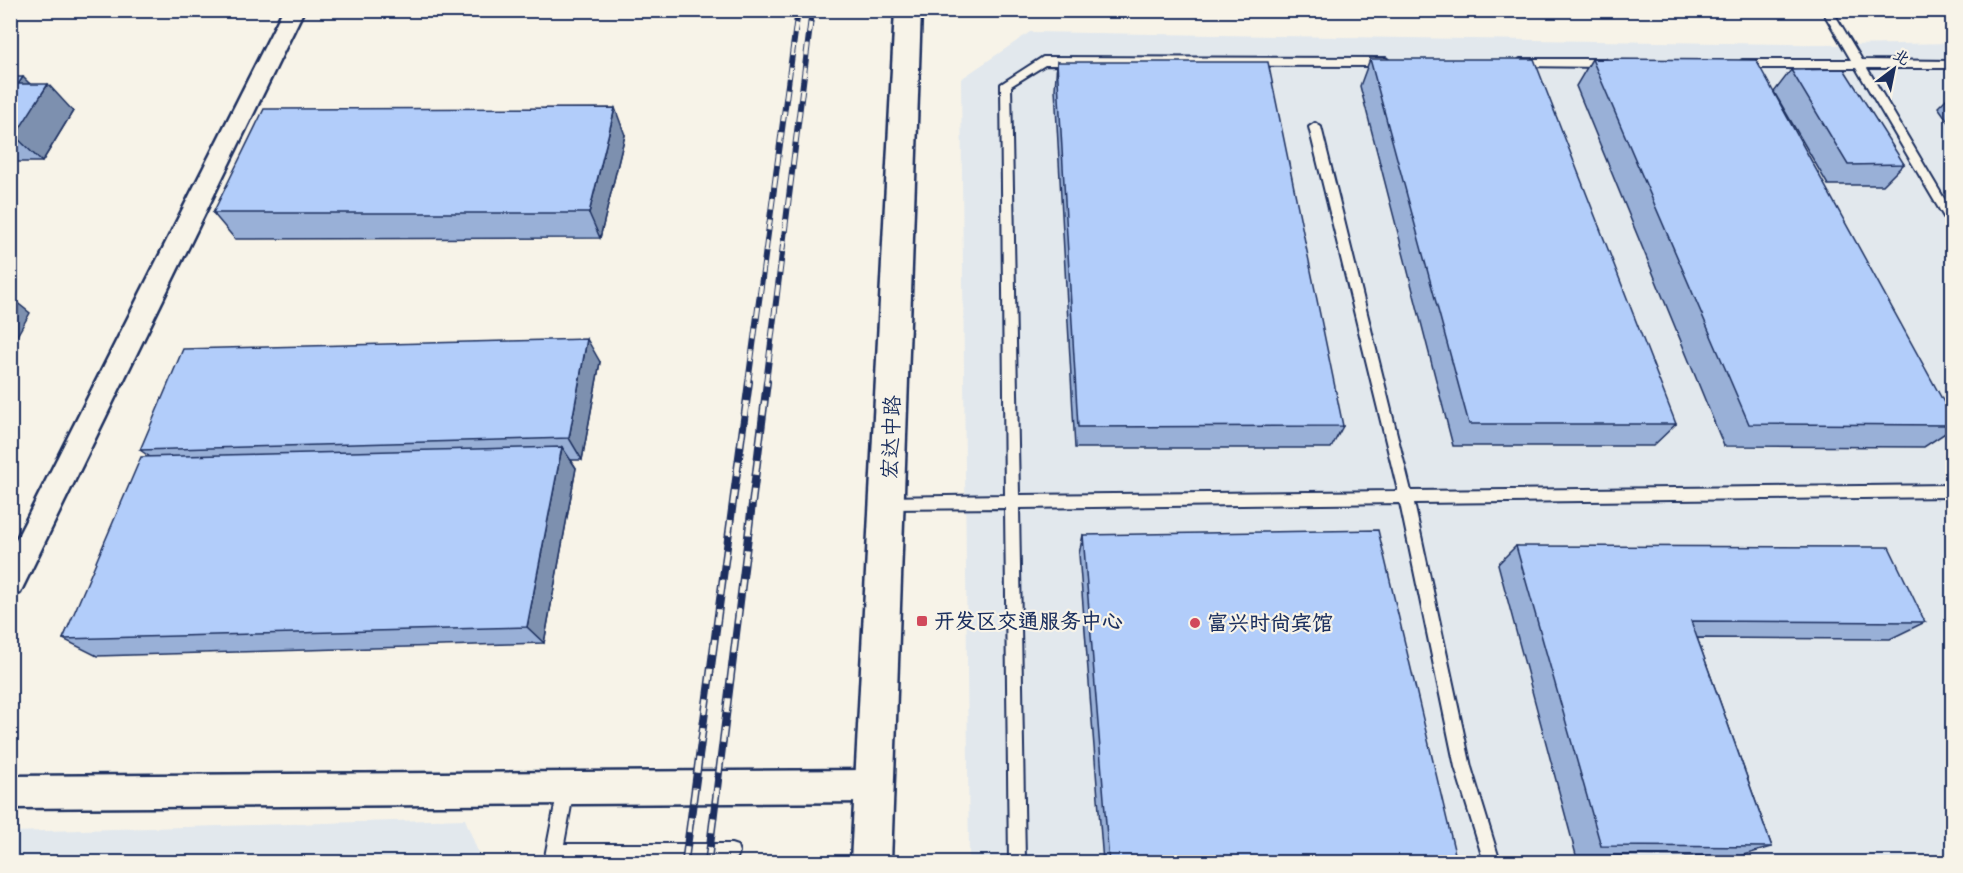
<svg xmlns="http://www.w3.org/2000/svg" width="1963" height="873" viewBox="0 0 1963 873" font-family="'Indie Flower','LXGW WenKai TC',sans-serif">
  <rect width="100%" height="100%" fill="#f7f3e8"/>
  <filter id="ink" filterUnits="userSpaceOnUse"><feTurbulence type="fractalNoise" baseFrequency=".0167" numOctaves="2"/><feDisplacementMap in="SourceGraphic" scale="12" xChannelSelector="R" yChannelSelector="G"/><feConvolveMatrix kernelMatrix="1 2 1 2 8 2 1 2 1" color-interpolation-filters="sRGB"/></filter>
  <g filter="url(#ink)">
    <!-- built -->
    <g fill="#e2e8ed">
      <polygon points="1030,32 1846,45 1952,43 1952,862 969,862 961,79"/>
      <polygon points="465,819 482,862 11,862 11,832"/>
    </g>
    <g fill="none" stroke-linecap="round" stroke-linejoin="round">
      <defs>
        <g id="lane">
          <polygon points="1822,10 1832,10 1862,60 1952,61 1952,68 1867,68 1952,212 1952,225 1948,224 1856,68 1742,68 1737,64 1742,60 1851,60"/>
          <polygon points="1043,57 1386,58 1391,62 1386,66 1045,65 1011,86 1019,495 1398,491 1309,127 1315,123 1321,127 1411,491 1952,485 1952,497 1414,503 1471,767 1500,862 1484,862 1455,767 1400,503 1019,508 1025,862 1009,862 1005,508 888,509 883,507 881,503 883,499 888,497 1005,495 1001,84"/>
          <polygon points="1520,59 1605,59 1610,63 1605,67 1516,66 1515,63"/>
          <polygon points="566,781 572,783 574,789 564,844 731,844 737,846 739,852 737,858 731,860 561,860 560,862 544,862 558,789 560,783"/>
        </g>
        <g id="street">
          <polygon points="283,10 304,10 20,593 10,596 10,552"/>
          <polygon points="874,770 885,775 890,786 885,797 874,802 10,808 10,776"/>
        </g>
        <polygon id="secondary" points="895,10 921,10 891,862 851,862"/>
      </defs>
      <!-- lane casing -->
      <use href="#lane" stroke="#1b2f5e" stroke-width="4"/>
      <!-- street casing -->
      <use href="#street" stroke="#1b2f5e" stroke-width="5"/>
      <!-- secondary casing -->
      <use href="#secondary" stroke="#1b2f5e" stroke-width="5"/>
      <!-- lane -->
      <use href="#lane" fill="#f7f3e8" fill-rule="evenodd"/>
      <!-- street -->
      <use href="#street" fill="#f7f3e8" fill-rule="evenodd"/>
      <!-- secondary -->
      <use href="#secondary" fill="#f7f3e8" fill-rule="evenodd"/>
      <defs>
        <g id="rail-far1">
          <polyline points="748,383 798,10"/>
          <polyline points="766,383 812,10"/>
        </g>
        <g id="rail">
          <polyline points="685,862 749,382"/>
          <polyline points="708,862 767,382"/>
        </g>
      </defs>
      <!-- rail-far1 casing -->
      <use href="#rail-far1" stroke="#1b2f5e" stroke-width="6"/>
      <!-- rail casing -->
      <use href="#rail" stroke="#1b2f5e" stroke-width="8"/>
      <!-- rail-far1 -->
      <use href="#rail-far1" stroke="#f7f3e8" stroke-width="4" stroke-dasharray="11" stroke-linecap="butt"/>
      <!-- rail -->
      <use href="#rail" stroke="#f7f3e8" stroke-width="5" stroke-dasharray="15" stroke-linecap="butt"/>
    </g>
    <!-- wall -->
    <g fill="#99b0d7" stroke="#1b2f5e" stroke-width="1.5">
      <polygon points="1370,59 1676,424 1653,446 1453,446 1360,86"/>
      <polygon points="1592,59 1953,419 1953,428 1924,447 1724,446 1576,86"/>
      <polygon points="1057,62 1343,426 1331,448 1075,448 1055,89"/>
      <polygon points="1791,70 1904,164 1883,185 1828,185 1774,92"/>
      <polygon points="10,77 31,84 73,111 42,162 10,162"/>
      <polygon points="1953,92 1953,128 1938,107"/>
      <polygon points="625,135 600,238 235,239 213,213"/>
      <polygon points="600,362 582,460 571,460 576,468 544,643 97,656 63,639 150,457 140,450"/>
      <polygon points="1083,535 1457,862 1103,862 1079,554"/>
      <polygon points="1516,546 1925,622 1890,639 1697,638 1772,847 1740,856 1576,855 1498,564"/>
    </g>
    <!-- shaded-wall -->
    <g fill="#7d90af" stroke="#1b2f5e" stroke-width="1.5">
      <polygon points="23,77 41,95 48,84 73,111 42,162 15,136 18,84"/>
      <polygon points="615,108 625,135 600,238 589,213"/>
      <polygon points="10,297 30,313 10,348"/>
      <polygon points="587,339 600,362 582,460 569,438"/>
      <polygon points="562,447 576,468 544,643 527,627"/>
    </g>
    <!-- building -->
    <g fill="#b2cdfa" stroke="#1b2f5e" stroke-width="1.5">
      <polygon points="1370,59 1534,59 1676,424 1469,424"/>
      <polygon points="1592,59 1756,60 1953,419 1953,425 1749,424"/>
      <polygon points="1057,62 1268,62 1343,426 1078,427"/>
      <polygon points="1844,69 1904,164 1848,165 1791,70"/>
      <polygon points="10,77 23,77 18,84 48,84 15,136 10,136"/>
      <polygon points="615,108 589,213 213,213 264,109"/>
      <polygon points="587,339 569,438 140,450 183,349"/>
      <polygon points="562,447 527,627 63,639 141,457"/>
      <polygon points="1378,530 1457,862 1109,862 1083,535"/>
      <polygon points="1516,546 1889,547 1925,622 1691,621 1772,847 1601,846"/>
    </g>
  </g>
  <!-- markers -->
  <g fill="#d1495b" stroke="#f7f3e8" stroke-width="2">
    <rect x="916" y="615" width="12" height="12" rx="3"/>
    <circle cx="1195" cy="623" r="6"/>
  </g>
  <g text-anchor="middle" stroke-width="4.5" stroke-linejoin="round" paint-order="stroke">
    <!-- street labels -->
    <g font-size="21" fill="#1b2f5e" stroke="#f7f3e8">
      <text transform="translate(891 437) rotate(-88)" y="7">宏达中路</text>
    </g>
    <!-- poi labels -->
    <g font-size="21" font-weight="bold" fill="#1b2f5e" stroke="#f7f3e8" text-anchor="start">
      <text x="934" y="628">开发区交通服务中心</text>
      <text x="1207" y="630">富兴时尚宾馆</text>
    </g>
  </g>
  <!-- margin -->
  <rect width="1963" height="873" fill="none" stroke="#f7f3e8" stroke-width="36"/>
  <rect x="18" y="18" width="1927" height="837" fill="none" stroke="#1b2f5e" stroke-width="2" filter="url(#ink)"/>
  <!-- north arrow -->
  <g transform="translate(1894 69) rotate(32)" stroke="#f7f3e8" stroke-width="4.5" paint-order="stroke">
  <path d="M0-4.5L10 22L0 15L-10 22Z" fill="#1b2f5e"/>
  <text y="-9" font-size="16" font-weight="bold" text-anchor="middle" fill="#1b2f5e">北</text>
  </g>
</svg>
